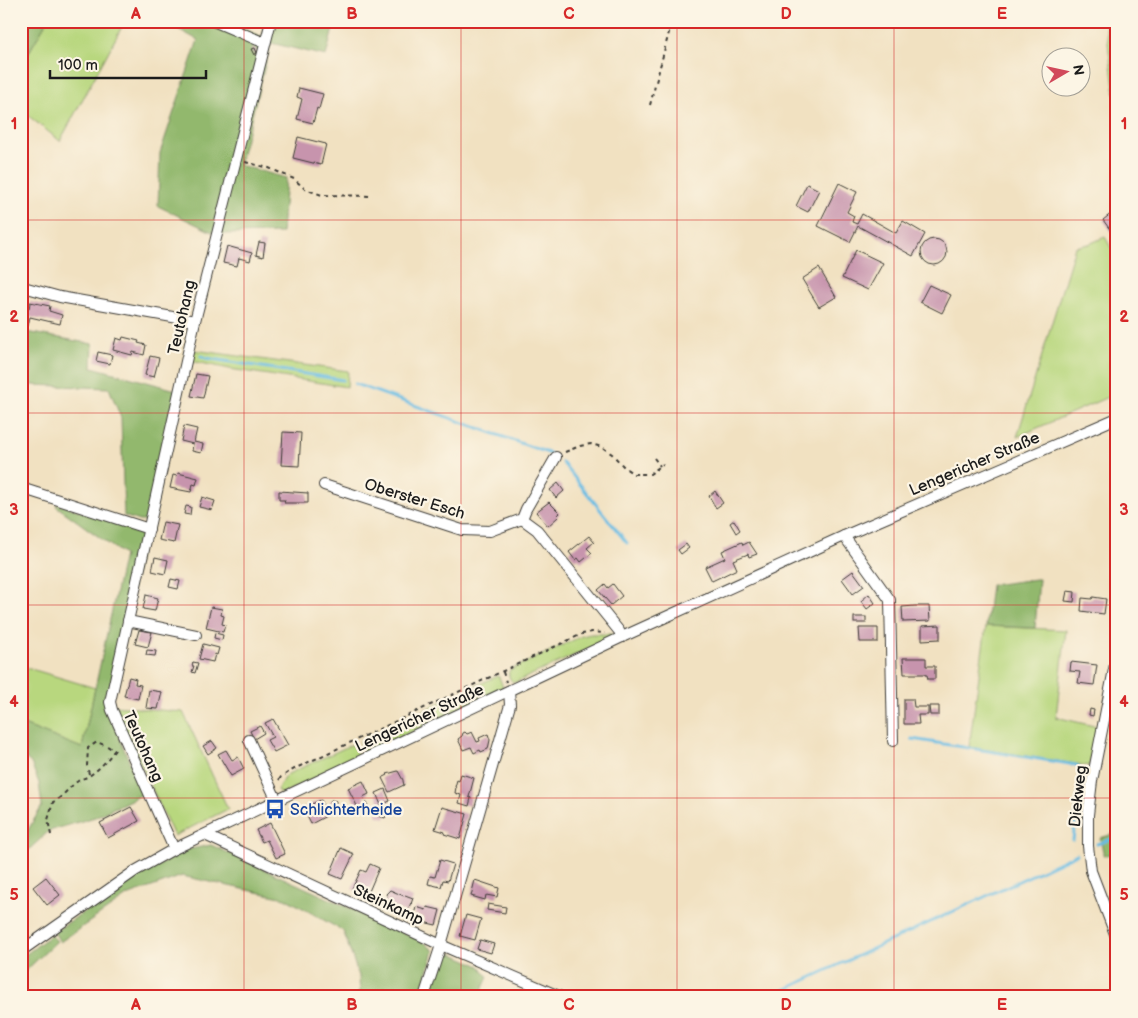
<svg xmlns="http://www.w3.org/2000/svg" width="1138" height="1018" viewBox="0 0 1138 1018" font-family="'Balsamiq Sans',sans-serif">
  <rect width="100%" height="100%" fill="#fcf5e5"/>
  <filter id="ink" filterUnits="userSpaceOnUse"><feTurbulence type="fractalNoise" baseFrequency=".02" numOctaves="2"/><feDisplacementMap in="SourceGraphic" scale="10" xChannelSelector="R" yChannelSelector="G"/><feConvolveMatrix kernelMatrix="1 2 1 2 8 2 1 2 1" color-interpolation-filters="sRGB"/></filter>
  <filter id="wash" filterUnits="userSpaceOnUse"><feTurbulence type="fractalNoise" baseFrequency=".0096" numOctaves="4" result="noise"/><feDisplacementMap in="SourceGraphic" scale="20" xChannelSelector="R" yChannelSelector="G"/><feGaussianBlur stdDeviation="1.12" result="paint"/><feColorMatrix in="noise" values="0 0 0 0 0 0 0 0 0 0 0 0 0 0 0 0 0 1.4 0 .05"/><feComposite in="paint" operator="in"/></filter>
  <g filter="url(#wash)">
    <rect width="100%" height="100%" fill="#f1e1c1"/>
    <!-- green -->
    <g fill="#b8d77e" stroke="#6a7a4d">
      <polygon points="47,21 125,21 60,141 21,110 21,66"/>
      <polygon points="1105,21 1117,21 1117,109"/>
      <polygon points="1105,237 1117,258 1117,393 1017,437 1075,247 1089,244"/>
      <polygon points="194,350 348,371 347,387 230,369 191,361"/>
      <polygon points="986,626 1066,630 1056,717 1098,727 1089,766 969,747"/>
      <path d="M591,634H612V638L516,682H513C510,680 507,674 510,670L582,636Z"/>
      <polygon points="21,666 95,688 82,748 21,724"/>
      <polygon points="497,676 499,677 503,687 502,689 365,754 360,742 362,739"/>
      <polygon points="114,706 183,712 228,809 174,836"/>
      <polygon points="353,744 358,757 281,794 277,790 284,778 288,774"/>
    </g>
    <!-- forest -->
    <g fill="#92b86d" stroke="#576a44">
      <polygon points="21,21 47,21 21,66"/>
      <polygon points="163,21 227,21 262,37 266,21 337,21 334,25 326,56 271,43 239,165 286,178 282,233 220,234 212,232 158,206 160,153 198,40"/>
      <polygon points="21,331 93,344 92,367 176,390 147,521 139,521 124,516 121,418 109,388 32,385 21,383"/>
      <polygon points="57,504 135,527 144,533 106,706 143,794 95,817 49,831 21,857 21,842 42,806 39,783 31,763 21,754 21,724 82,748 124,555 56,506"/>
      <polygon points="1036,579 1039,579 1035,628 986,626 991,585"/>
      <polygon points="1117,833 1117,851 1104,856 1100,838"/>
      <polygon points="211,845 424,942 434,951 420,997 360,997 359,976 343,931 285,898 182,876 127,896 60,942 54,932 123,886 186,850"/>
      <polygon points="51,935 57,941 21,975 21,958"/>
      <polygon points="447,951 480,966 488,977 479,997 427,997 441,954"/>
    </g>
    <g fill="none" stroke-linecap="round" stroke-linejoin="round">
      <!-- stream -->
      <g stroke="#67bce3" stroke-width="3">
        <polyline points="201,356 206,358 343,380"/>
        <polyline points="355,384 551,454"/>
        <polyline points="562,462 627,543"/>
        <polyline points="912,739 1076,765 1079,767 1081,773 1073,840"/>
        <polyline points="1097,844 1117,837"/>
        <polyline points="769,997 1077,854"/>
      </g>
    </g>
    <g id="blocks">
      <!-- building -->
      <g fill="#c794ad">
        <polygon points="255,48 257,53 254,55 251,49"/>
        <polygon points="299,88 323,94 319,109 317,108 313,123 297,119 302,99 297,97"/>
        <polygon points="298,137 326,144 321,165 293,158"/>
        <polygon points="839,183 857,192 847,212 854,216 852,222 857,224 862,214 896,233 903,221 925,234 913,256 858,226 850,242 818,226"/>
        <polygon points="807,184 819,190 808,212 796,206"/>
        <polygon points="1117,209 1117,239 1103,220"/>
        <circle cx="934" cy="252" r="13"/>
        <polygon points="259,242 265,243 263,257 256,255"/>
        <polygon points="227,246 252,253 250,261 239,258 237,266 223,263"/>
        <polygon points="856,250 883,263 868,290 842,278"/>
        <polygon points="819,268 836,297 819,307 802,279"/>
        <polygon points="929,285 951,295 942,313 920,302"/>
        <polygon points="30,302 50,306 49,311 62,315 60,324 30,317 28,326 22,325 24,316 22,316 24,308 29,309"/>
        <polygon points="123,337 139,341 138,343 146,345 144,355 133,352 132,355 113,350 116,338 122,340"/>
        <polygon points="98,352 112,355 110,364 96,361"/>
        <polygon points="150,356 159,358 154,377 145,375"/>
        <polygon points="196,374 208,376 203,398 191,396"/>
        <polygon points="184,426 197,429 194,442 203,444 201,453 192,451 193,444 181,441"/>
        <polygon points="283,432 301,433 299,466 281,465"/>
        <polygon points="178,473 198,478 196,485 193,484 191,492 170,488 173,475 177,476"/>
        <polygon points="558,483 564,491 556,498 550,490"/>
        <polygon points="279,491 308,493 308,503 284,503 285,500 279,500"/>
        <polygon points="715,491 723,503 716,508 709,496"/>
        <polygon points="202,497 215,501 212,510 199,507"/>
        <polygon points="549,502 560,513 557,516 558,517 548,526 536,512"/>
        <polygon points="186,506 191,507 190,515 184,514"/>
        <polygon points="734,520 740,530 736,533 730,523"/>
        <polygon points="163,522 178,525 174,543 159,540"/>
        <polygon points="589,536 594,542 587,548 592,553 581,562 578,558 575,560 569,552"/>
        <polygon points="742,542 743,545 749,542 757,554 749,557 748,554 733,560 737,569 712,581 705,567 725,558 722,551"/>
        <polygon points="686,544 689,548 681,554 678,550"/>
        <polygon points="155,557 168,560 165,574 152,571"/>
        <polygon points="853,571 864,586 853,594 842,579"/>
        <polygon points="171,579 180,581 178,589 169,587"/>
        <polygon points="605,584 608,588 613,584 622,596 611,605 598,590"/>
        <polygon points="1067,591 1075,592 1074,602 1065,601"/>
        <polygon points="869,594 875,603 867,609 861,601"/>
        <polygon points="146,595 158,598 155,611 143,609"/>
        <polygon points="1093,597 1106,599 1104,614 1081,611 1082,598 1092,599"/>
        <polygon points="915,606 929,606 930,621 903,622 902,607"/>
        <polygon points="211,607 222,609 221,615 224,616 222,624 225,625 223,632 206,628"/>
        <rect x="854" y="617" width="12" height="6"/>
        <polygon points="940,625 940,639 922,640 922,626"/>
        <polygon points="859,628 878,628 878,642 860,642"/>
        <polygon points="139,630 152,632 148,647 135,644"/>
        <polygon points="215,633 223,635 222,640 214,638"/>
        <polygon points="203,644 219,648 217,655 215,654 213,662 199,659"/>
        <polygon points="147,650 156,651 155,656 146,655"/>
        <polygon points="903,658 926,658 926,666 935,666 935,679 928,679 927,675 925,675 925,674 904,674"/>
        <polygon points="193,662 198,663 195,673 192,672 194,666 192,666"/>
        <polygon points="1071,662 1097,665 1094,685 1078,683 1080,672 1070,671"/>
        <polygon points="129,677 136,679 135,684 141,685 138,699 124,696"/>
        <polygon points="149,690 162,692 158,709 146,708"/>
        <polygon points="904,699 913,699 914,707 928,707 928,715 918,715 919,724 904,724"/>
        <polygon points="929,706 939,706 939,715 930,715"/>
        <polygon points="1090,709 1094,710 1093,716 1089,715"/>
        <polygon points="273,719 288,745 274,752 267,740 273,737 265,723"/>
        <polygon points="260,726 264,733 254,739 250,731"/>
        <polygon points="465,732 467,734 472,732 477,742 480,741 479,738 488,734 490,740 488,749 481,752 480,750 474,753 471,747 463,750 458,739 462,736 463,733"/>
        <polygon points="143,736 145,740 138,744 136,740"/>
        <polygon points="212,741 217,748 208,754 203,746"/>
        <polygon points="226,750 232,760 238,757 244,769 231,776 218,754"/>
        <polygon points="398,771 403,780 403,781 404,785 389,792 382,778 388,775 387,774"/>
        <polygon points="461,774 474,778 469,797 471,798 469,806 459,803 461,795 455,793 456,787 455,787 457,780 459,781"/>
        <polygon points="363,781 369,794 363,797 368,806 359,810 348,788"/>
        <polygon points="385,789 390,801 381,805 376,793"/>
        <polygon points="321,800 328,815 311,824 303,808"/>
        <polygon points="331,800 336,801 334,810 329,808"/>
        <polygon points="131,807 139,821 108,838 100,823"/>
        <polygon points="442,807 467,814 460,839 444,834 445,832 435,829"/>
        <polygon points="378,810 387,813 385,818 376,815"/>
        <polygon points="270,823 285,854 276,858 267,840 262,842 256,830"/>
        <polygon points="341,848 354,854 342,879 330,874"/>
        <polygon points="440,860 453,864 448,881 443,880 441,887 428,884 430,876 435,877"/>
        <polygon points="370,864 379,868 367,896 352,889 361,870 366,872"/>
        <polygon points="21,872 27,880 21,884"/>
        <polygon points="46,877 60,895 47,905 33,887"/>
        <polygon points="475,880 499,888 497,897 486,895 485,900 471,896"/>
        <polygon points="390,890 404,896 405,895 413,898 411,904 411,903 406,913 384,903 387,896 386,894"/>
        <polygon points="488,904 506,907 505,913 487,910"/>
        <polygon points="416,907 426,910 427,907 440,910 436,925 423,922 424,917 414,915"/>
        <polygon points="466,915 481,919 475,940 460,936"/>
        <polygon points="414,916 420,918 418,925 412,924"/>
        <polygon points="480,940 494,944 491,953 477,949"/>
      </g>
    </g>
  </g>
  <g filter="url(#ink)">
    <use href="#blocks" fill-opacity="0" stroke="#3c3a35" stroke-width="1"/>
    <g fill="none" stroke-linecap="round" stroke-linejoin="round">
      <defs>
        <g id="minor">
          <polyline points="213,21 265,43"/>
          <polyline points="27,288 60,297 195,321"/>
          <polyline points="324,485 462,530 490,531 522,519"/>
          <polyline points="21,488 149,529"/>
          <polyline points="522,519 537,530 619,631 622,637"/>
          <polyline points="522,519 526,509 556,457"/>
          <polyline points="844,536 890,600 893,741"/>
          <polyline points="128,621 196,635"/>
          <polyline points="1117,654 1092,781 1088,815 1088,846 1091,871 1117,939"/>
          <polyline points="249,740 277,801"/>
          <polyline points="205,835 441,945 561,997"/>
          <polyline points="174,849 112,710 110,702 195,321 271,21"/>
          <polyline points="21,951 135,871 174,849 622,637 844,536 1117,418"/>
          <polyline points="424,997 441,945 510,705 509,691"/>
        </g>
      </defs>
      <!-- minor casing -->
      <use href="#minor" stroke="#3c3a35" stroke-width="12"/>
      <!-- path -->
      <g stroke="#3c3a35" stroke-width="2" stroke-dasharray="4 4" stroke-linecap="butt">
        <polyline points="650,105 672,21"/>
        <polyline points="245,162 269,168 294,179 305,189 322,195 372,196"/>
        <polyline points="565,452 580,446 591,444 602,447 612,454 625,468 634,474 650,474 663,464"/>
        <polyline points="654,458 660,466"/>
        <polyline points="503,672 506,682"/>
        <polyline points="89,774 87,766 88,748 97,742 109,747 113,752"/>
        <polyline points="279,780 281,777 296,768 582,634 592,632 605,633"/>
        <path d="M51,835L48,820L53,802C61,799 70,786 78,781C81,779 85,778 89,776C100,769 109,758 117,747"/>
      </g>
      <!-- minor -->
      <use href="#minor" stroke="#fff" stroke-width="10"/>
    </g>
  </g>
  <!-- grid -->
  <path fill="none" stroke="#d62828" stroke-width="1" stroke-opacity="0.55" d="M244,21V997M461,21V997M677,21V997M894,21V997M21,220H1117M21,413H1117M21,605H1117M21,798H1117"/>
  <!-- icons -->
  <defs>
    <symbol id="bus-bare" viewBox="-9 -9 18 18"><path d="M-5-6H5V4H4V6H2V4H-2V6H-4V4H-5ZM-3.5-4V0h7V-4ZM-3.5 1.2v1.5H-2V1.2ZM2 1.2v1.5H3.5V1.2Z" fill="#1a4fb4" stroke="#fcf5e5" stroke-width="2.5" paint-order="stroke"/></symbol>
  </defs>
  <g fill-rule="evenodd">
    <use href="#bus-bare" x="261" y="795" width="28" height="28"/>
  </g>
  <g text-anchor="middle" stroke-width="4.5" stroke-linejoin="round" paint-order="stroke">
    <!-- street labels -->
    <g font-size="16" fill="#1c1c1c" stroke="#fcf5e5">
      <text transform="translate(181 317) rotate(-77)" y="6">Teutohang</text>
      <text transform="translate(974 463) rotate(-23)" y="6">Lengericher Straße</text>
      <text transform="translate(415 498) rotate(17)" y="6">Oberster Esch</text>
      <text transform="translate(419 717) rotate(-25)" y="6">Lengericher Straße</text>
      <text transform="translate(144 746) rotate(66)" y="6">Teutohang</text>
      <text transform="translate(1077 796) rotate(-84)" y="6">Diekweg</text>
      <text transform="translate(389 904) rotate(25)" y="6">Steinkamp</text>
    </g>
    <!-- transit labels -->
    <g font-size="16" fill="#164399" stroke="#fcf5e5" text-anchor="start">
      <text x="290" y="815">Schlichterheide</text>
    </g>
  </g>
  <!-- margin -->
  <rect width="1138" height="1018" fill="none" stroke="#fcf5e5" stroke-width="55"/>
  <!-- north arrow -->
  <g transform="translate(1066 72) rotate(81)"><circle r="24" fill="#fcf5e5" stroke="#a29e95"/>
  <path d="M0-4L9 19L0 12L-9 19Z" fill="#d1495b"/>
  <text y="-8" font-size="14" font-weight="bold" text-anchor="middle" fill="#1c1c1c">N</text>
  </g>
  <!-- scale -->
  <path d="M50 70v8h156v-8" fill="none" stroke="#1c1c1c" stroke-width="2.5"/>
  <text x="58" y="70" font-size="15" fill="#1c1c1c" stroke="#fcf5e5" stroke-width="4" paint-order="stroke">100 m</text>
  <rect x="28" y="28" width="1082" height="962" fill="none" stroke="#d62828" stroke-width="2"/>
  <g font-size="16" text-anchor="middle" font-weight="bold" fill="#d62828">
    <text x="136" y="19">A</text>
    <text x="352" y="19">B</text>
    <text x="569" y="19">C</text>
    <text x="786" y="19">D</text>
    <text x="1002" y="19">E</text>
    <text x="14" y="129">1</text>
    <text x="1124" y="129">1</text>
    <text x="14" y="322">2</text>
    <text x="1124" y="322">2</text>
    <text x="14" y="515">3</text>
    <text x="1124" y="515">3</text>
    <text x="14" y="707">4</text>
    <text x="1124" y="707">4</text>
    <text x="14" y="900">5</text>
    <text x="1124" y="900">5</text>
    <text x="136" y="1010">A</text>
    <text x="352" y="1010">B</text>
    <text x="569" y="1010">C</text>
    <text x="786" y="1010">D</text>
    <text x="1002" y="1010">E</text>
  </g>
</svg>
